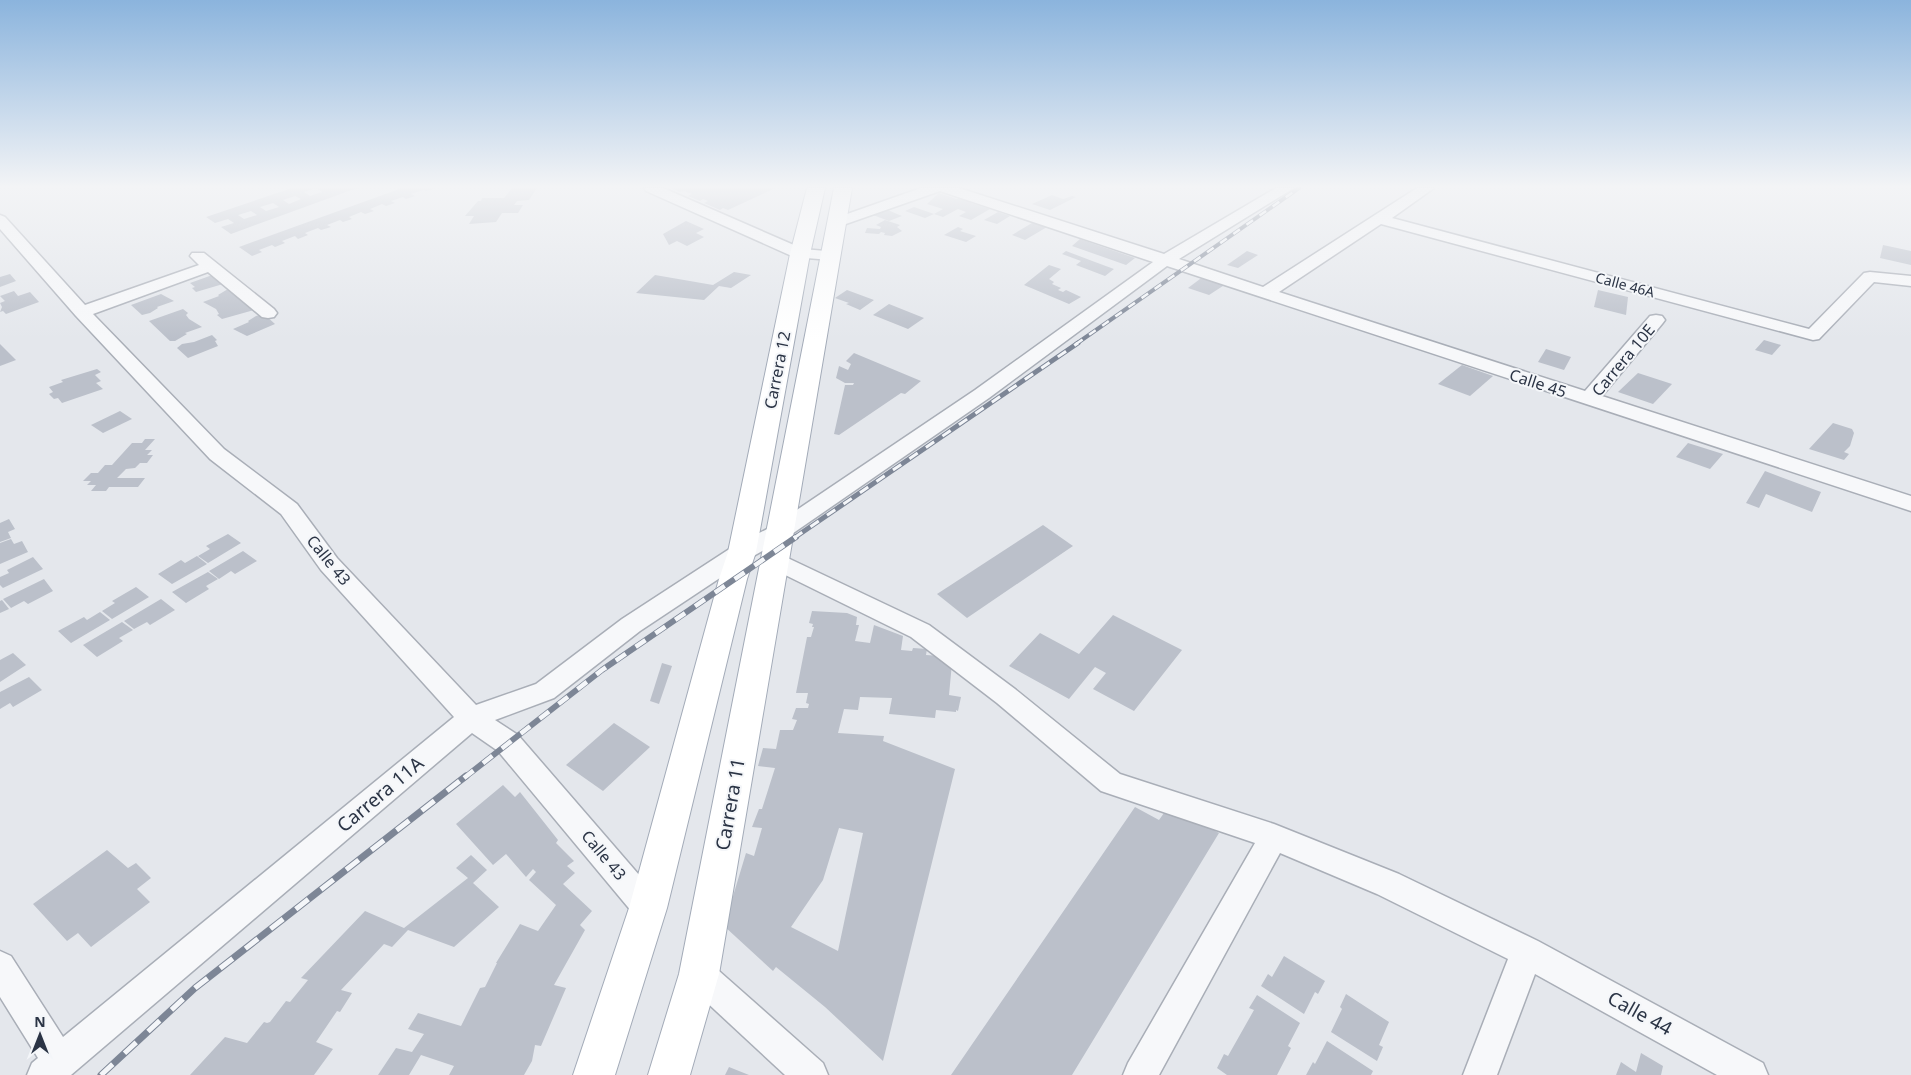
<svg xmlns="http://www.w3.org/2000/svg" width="1911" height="1075" viewBox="0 0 1911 1075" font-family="'Noto Sans',sans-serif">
  <rect width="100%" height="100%" fill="#e4e7ec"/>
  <!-- building -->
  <g fill="#bbc0ca" fill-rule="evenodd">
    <path d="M292,188H316L304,192L310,196L322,192L316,188H357L231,234L221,227L234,223L228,219L215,223L206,217ZM295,196L301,199L289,204L283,200ZM273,203L279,207L266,211L260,207ZM251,211L257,215L244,219L238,215Z"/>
    <polygon points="402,188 435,188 426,191 423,190 411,194 415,196 406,199 403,197 391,201 395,203 386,206 382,204 370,209 374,211 365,214 361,212 349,217 352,219 343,222 340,220 327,225 331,227 321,230 318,228 305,233 308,235 298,239 295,236 282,241 285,243 275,247 272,245 259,250 262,252 252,256 239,247"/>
    <polygon points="512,188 537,188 529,200 517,201 514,205 523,205 518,213 502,213 496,222 469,224 474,216 465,216 478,201 481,201 482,198 504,198"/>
    <polygon points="671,188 771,188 773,189 728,210 723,208 720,210 704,203 708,201 703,199 700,201 688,196 692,194 689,193 684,191 680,192"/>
    <polygon points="939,193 957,199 961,197 974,201 971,203 990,209 971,220 959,216 966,212 958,209 943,217 934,214 943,209 927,204"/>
    <polygon points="1052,195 1063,199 1072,196 1076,197 1050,210 1032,204"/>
    <polygon points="914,207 934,214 925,218 905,211"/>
    <polygon points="888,210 897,214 902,216 889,221 873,215"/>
    <polygon points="998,212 1010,216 997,224 984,220"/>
    <polygon points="885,220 900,225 897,227 902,231 892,236 884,235 885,233 881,232 879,234 865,233 867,228 880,229 881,227 876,225"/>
    <polygon points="686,221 704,229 696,233 704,237 687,246 677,241 669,245 663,234"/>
    <polygon points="1032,223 1047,227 1025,240 1012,235"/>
    <polygon points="958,227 963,229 960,231 976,236 966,242 944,235"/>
    <polygon points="1080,239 1097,245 1135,258 1126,265 1072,246"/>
    <polygon points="1883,245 1911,251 1911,265 1880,258"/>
    <polygon points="1066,251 1095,262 1114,269 1105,276 1076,265 1081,261 1062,254"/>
    <polygon points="1247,251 1258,255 1238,268 1227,265"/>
    <polygon points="1049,265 1061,269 1049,279 1054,282 1052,284 1061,288 1058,290 1063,292 1066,290 1081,297 1069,304 1024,285"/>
    <polygon points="734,272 751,275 731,288 719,286 704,300 636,293 655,275 713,285"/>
    <polygon points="218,273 223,284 196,292 192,288 195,287 190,283"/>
    <polygon points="10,274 16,281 0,287 0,277"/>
    <polygon points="1204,276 1226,284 1209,295 1188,288"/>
    <polygon points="228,289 230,290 254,310 222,319 217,315 219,314 216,309 203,302 219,296 218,295"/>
    <polygon points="847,290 874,300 860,310 846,304 849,303 835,298"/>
    <polygon points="1598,290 1628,297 1626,315 1594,307"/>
    <polygon points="14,291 18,296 30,292 39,302 6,314 3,311 0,312 2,307 0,303 5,301 0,296"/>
    <polygon points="161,294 174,301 157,307 158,308 150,313 142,315 131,305"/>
    <polygon points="889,304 924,318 908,329 873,315"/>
    <polygon points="183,309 188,313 186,315 189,319 202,327 185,333 187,334 175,341 170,341 149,321"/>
    <polygon points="264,314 275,324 247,336 233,329 249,322 248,321 256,316"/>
    <polygon points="212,335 217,340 215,341 218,346 188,358 177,348 182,344 194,342"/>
    <polygon points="1764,340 1781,345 1772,355 1755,350"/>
    <polygon points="0,344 16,360 0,366"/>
    <polygon points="1546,349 1571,357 1564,370 1538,362"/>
    <polygon points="854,353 921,381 905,394 901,393 839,435 834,434 845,385 853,385 854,383 845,383 836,378 839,366 848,370 851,364 846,361"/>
    <polygon points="1462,365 1493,376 1470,396 1438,384"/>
    <polygon points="97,369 101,372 95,375 101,381 96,383 103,389 62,403 58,398 54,399 49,394 53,392 49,387 63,382 61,380"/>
    <polygon points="1638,373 1672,384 1653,404 1618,392"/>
    <polygon points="120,411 132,419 103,433 91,425"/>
    <polygon points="1833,423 1852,429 1854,433 1850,446 1844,452 1849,454 1844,460 1809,449"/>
    <polygon points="145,439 155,439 145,450 152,450 147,455 153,455 147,463 140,463 135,468 126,469 117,478 145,478 138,487 109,487 106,491 91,491 96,485 87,485 91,481 83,481 91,473 98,473 105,465 112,465 132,443 142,443"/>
    <polygon points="1688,443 1723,454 1710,469 1676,457"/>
    <polygon points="1765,471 1821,492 1812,512 1766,494 1759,508 1746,503"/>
    <polygon points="9,519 15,529 8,532 11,538 0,542 0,523"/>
    <polygon points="1043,525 1073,546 967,618 937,594"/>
    <polygon points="228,534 241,543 208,563 198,556 210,549 206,546"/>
    <polygon points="11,539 14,544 22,541 28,552 0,564 0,543"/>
    <polygon points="243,551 257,561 235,574 231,571 219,579 209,571"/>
    <polygon points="197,556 207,564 172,584 158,574 181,560 185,563"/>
    <polygon points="33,557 43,569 3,588 0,585 0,577 9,573 7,570"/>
    <polygon points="208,572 218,579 206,586 209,589 186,603 172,592"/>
    <polygon points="44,579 53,591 28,604 24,601 11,608 3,599"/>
    <polygon points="136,587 149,597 112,619 102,611 115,603 112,601"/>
    <polygon points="161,599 175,610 150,625 147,622 134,629 124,621"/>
    <polygon points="2,600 9,609 0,613 0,601"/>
    <path d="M812,611L847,613L857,617L856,625H859L855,641L870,643L874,625L903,636L901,650L912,651L913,648L927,649L926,655L942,656L941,662L952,663L949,695L961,697L958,711L956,710V712L936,710L935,718L889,714L892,698L860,697L858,710L844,709L838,733L884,736L883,741L955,769L883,1061L825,1007L776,967L773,971L724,926L746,853L754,856L762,828L752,827L759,809H762L775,768L758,766L763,748L776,749L780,730H793L797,720L792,719L796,708H808L809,704L806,703L808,693H796L807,637H811L814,627H812L813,624L809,623ZM839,828L863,833L838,951L791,927L823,880Z"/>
    <polygon points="100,612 110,620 71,643 58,631 84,617 87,620"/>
    <polygon points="1113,615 1182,650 1134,711 1093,689 1106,673 1095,667 1069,699 1009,666 1040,633 1079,654"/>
    <polygon points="122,622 133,630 119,638 123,641 97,657 83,645"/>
    <polygon points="13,653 26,665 0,682 0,660"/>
    <polygon points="662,663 672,666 659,704 650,701"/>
    <polygon points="29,677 42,690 13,707 10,703 0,709 0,692"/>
    <polygon points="614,723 650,747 603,791 566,765"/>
    <polygon points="503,785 515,797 520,792 558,840 556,843 574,861 567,866 575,873 563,884 592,911 580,925 585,930 554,985 566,988 541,1046 535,1045 532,1061 524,1075 449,1075 454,1066 421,1055 409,1075 378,1075 396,1048 412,1052 424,1034 408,1029 418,1013 461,1026 480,988 485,987 497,963 496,963 520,924 538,931 556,905 529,880 536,872 533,869 526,877 506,854 493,865 456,824"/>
    <polygon points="1169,806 1219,833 1072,1075 951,1075 1135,807 1159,820"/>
    <polygon points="107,850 128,868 136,863 151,878 137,889 150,902 91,947 78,933 67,941 33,904"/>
    <polygon points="471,855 487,870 473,883 499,907 454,947 408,930 392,947 384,944 341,990 352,993 340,1012 337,1011 316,1042 333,1049 314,1075 190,1075 225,1037 247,1043 264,1022 267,1023 270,1022 286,1001 290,1002 308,980 301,978 365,911 404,928 468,878 456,868"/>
    <polygon points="1284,956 1325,981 1318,994 1315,992 1304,1014 1261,986 1268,974 1272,977"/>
    <polygon points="1346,994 1389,1022 1379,1045 1383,1047 1377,1061 1331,1032 1342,1009 1340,1007"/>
    <polygon points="1257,995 1300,1023 1288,1046 1291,1048 1277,1075 1227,1075 1217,1068 1224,1054 1228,1056 1254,1010 1249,1008"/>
    <polygon points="1327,1041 1373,1071 1371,1075 1306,1075 1313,1062 1315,1064"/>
    <polygon points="1641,1053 1663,1066 1661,1075 1616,1075 1621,1062 1636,1072"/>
    <polygon points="729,1067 749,1075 725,1075"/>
  </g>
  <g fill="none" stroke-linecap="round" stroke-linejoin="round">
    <defs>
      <g id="street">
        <polygon points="644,188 663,188 803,249 837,252 839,255 837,258 831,260 794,257 646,191"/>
        <polygon points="921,188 959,188 1164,254 1276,188 1294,188 1179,259 1263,287 1417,188 1434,188 1392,218 1809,329 1864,273 1870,272 1911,276 1911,286 1874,282 1819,339 1813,340 1381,224 1279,292 1585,391 1650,316 1656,315 1662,316 1665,320 1662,324 1602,396 1911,496 1911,511 1167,266 989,398 789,536 750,558 640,631 554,698 495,720 518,735 659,898 663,908 659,918 648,922 637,918 498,751 472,733 71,1075 27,1075 32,1063 38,1058 0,997 0,951 11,956 63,1037 454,717 321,570 281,514 210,459 76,316 0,229 0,215 5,217 85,305 199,265 190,256 192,253 204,253 274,309 277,313 274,317 268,318 262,317 208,272 93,314 224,449 297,504 337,558 476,705 536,684 622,619 734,546 773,526 975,390 1153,262 940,191 843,225 833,225 830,222 833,219"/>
        <polygon points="775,552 929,625 1015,689 1120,774 1274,824 1399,874 1538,941 1763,1063 1768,1075 1717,1075 1535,974 1497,1075 1463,1075 1508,959 1377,894 1280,853 1159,1075 1123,1075 1128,1063 1255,843 1101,791 997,703 911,637 767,566 763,560 767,554"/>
        <polygon points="699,958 710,963 823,1063 828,1075 785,1075 688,985 683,974 688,963"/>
      </g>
      <g id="primary">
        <polygon points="807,188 825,188 810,254 756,552 747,579 667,908 615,1075 573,1075 629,908 719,579 728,552 790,254"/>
        <polygon points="834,188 852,188 719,974 690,1075 648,1075 679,974"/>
      </g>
    </defs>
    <!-- street casing -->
    <use href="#street" stroke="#a9aeb7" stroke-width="3"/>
    <!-- primary casing -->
    <use href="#primary" stroke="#a3abb8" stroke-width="2"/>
    <!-- street -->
    <use href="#street" fill="#f7f8fa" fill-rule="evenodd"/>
    <!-- primary -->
    <use href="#primary" fill="#fff" fill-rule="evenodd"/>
    <defs>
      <polyline id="rail-far3" points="1076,344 1299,188"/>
      <polyline id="rail-far2" points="794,538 1078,343"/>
      <polyline id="rail-far1" points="464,778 602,670 796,537"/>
      <polyline id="rail" points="101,1075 195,988 466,776"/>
    </defs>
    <!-- rail-far3 casing -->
    <use href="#rail-far3" stroke="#7d8696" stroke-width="4"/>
    <!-- rail-far2 casing -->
    <use href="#rail-far2" stroke="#7d8696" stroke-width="5"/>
    <!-- rail-far1 casing -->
    <use href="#rail-far1" stroke="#7d8696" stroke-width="6"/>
    <!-- rail casing -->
    <use href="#rail" stroke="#7d8696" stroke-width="7"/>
    <!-- rail-far3 -->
    <use href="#rail-far3" stroke="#f4f6f9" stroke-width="2.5" stroke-dasharray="8" stroke-linecap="butt"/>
    <!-- rail-far2 -->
    <use href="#rail-far2" stroke="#f4f6f9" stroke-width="3" stroke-dasharray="10" stroke-linecap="butt"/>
    <!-- rail-far1 -->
    <use href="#rail-far1" stroke="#f4f6f9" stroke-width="4.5" stroke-dasharray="12" stroke-linecap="butt"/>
    <!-- rail -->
    <use href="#rail" stroke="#f4f6f9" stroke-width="5" stroke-dasharray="16" stroke-linecap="butt"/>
  </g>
  <!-- sky -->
  <linearGradient id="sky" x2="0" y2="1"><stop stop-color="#8bb4dd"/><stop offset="0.55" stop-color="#f3f4f6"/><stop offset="1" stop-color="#f3f4f6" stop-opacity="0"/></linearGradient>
  <rect width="1911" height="339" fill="url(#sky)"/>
  <g text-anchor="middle" stroke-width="4" stroke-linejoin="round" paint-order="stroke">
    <!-- far-street labels -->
    <g font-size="14" fill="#2b3445" stroke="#f4f6f9">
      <text transform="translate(1625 285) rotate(15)" y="5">Calle 46A</text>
    </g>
    <!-- street labels -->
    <g font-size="16" fill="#2b3445" stroke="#f4f6f9">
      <text transform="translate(1623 360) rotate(-50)" y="6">Carrera 10E</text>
      <text transform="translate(777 370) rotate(-79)" y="6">Carrera 12</text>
      <text transform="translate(1538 383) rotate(18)" y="6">Calle 45</text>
      <text transform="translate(329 560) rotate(51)" y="6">Calle 43</text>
      <text transform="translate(604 855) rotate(50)" y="6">Calle 43</text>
    </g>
    <!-- near-street labels -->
    <g font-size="19" fill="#2b3445" stroke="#f4f6f9">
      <text transform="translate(380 794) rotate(-40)" y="7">Carrera 11A</text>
      <text transform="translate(730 804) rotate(-80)" y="7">Carrera 11</text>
      <text transform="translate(1640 1013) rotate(29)" y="7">Calle 44</text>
    </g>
  </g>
  <!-- north arrow -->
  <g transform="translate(40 1035)" stroke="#f4f6f9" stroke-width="4" paint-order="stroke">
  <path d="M0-4L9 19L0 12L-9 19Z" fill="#2b3445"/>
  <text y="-8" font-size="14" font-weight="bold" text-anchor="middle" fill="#2b3445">N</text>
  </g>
</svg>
